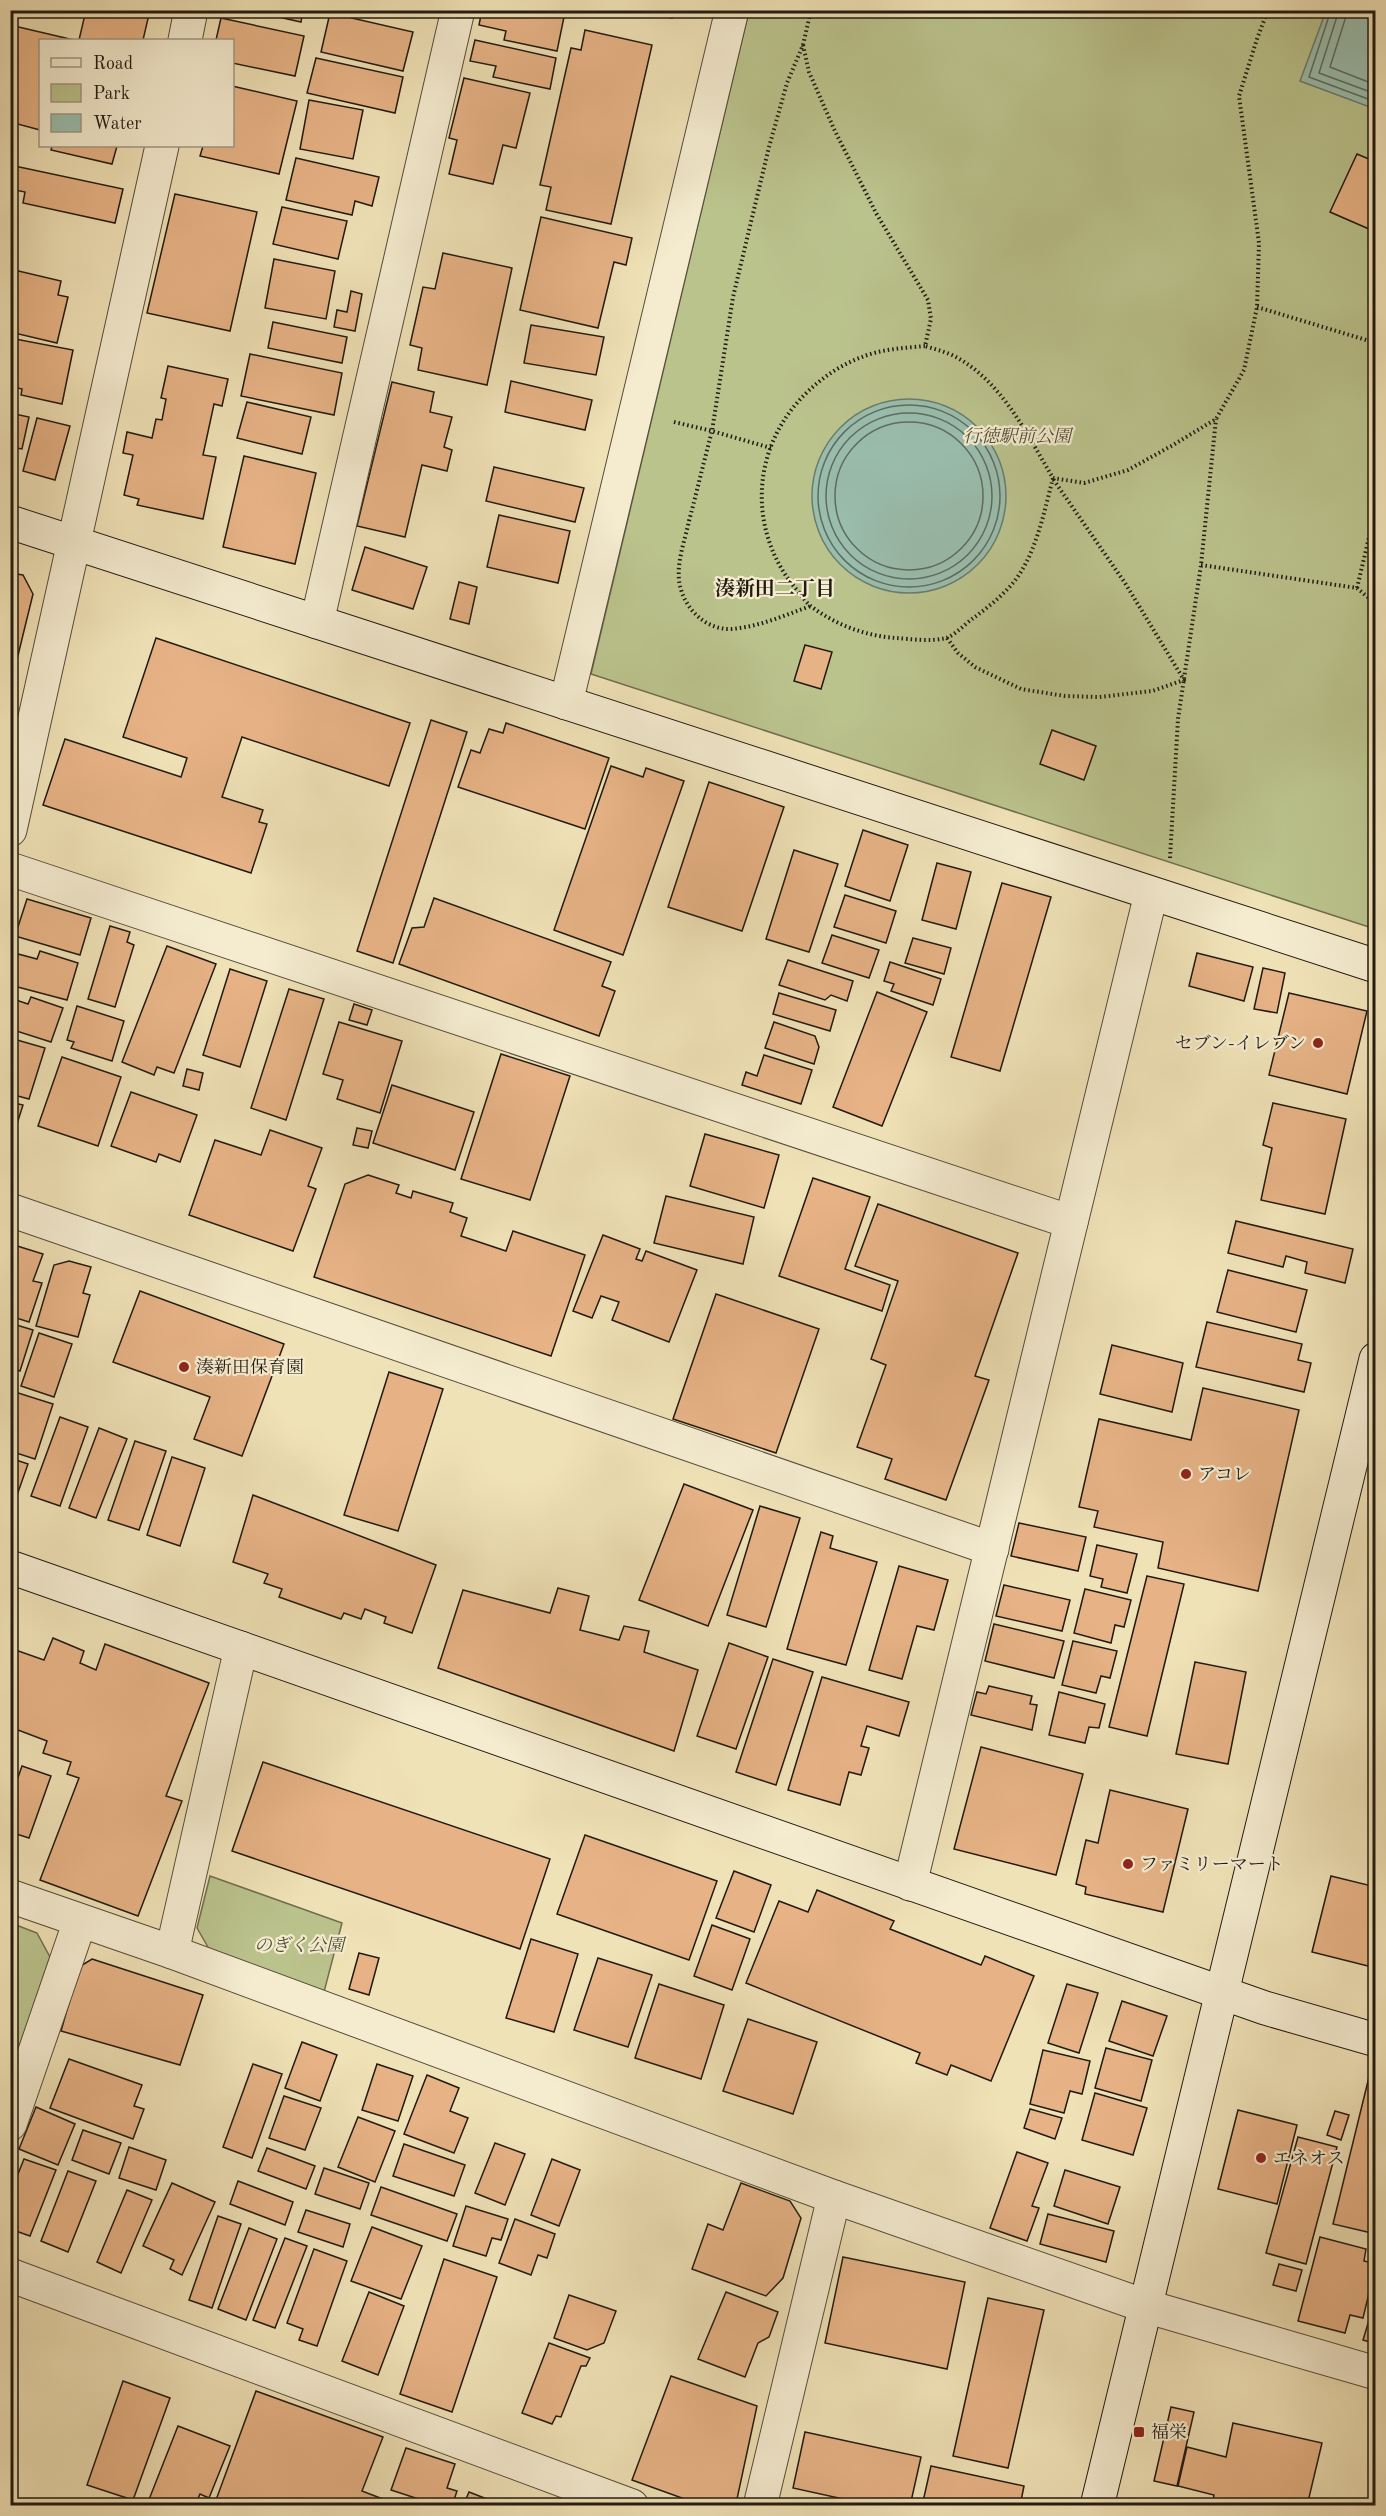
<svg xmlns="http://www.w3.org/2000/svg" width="1386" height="2516" viewBox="0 0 1386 2516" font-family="'Old Standard TT','Noto Serif JP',serif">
  <rect width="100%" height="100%" fill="#f0e2b7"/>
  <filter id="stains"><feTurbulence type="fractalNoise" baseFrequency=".00333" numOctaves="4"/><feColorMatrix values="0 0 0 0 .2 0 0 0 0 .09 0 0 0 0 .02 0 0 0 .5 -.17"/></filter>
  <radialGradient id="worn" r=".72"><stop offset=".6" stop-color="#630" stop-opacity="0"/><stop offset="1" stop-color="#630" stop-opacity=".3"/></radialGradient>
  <!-- green -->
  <g fill="#bbc38d" stroke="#6e6e4f" stroke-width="1.5">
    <polygon points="749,11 1375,11 1375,929 591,674"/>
    <polygon points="210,1876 342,1923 324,1992 209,1949 197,1928"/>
    <polygon points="11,1923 37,1933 50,1957 11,2075"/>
  </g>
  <!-- water -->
  <g fill="#9abeae" stroke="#6a7c6f" stroke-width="1.5">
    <polygon points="1326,11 1375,11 1375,109 1300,81"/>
    <circle cx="909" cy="496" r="97"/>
  </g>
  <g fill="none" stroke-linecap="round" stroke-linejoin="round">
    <!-- shore -->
    <g stroke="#5e6c60" stroke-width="1.5">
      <polyline points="1331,10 1309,77 1376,102"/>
      <polyline points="1339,10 1319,73 1376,94"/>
      <polyline points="1348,10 1330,67 1376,85"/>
      <circle cx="909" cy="496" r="91"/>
      <circle cx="909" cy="496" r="83"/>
      <circle cx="909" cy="496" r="74"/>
    </g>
  </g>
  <!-- building -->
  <g fill="#e7b386" stroke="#211a11" stroke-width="1.5">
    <polygon points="86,10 150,10 143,40 79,40"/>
    <polygon points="248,10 303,10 301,22"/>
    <polygon points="482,10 534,10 564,17 557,51 504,40 506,31 479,25"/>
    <polygon points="639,10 674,10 672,18"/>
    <polygon points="330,13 413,32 403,71 321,52"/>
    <polygon points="221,18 304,36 295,76 232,63 232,40 216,40"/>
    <polygon points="10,25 74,40 40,40 40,130 10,122"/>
    <polygon points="585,30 652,45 611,224 546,210 551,187 540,185 571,48 581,50"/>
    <polygon points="475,40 556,58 550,89 493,77 496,66 470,61"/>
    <polygon points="316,58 403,77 395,113 307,93"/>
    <polygon points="464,78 530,93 516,148 503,145 493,184 449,174 457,140 449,138"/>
    <polygon points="232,86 297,101 279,174 200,156 203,146 232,146"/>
    <polygon points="309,100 363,110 353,159 300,149"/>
    <polygon points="52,146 117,146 112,164 51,150"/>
    <polygon points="1357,154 1376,162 1376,232 1330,212"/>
    <polygon points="296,158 379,177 372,206 355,201 352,215 286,200"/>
    <polygon points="10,165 123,189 115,223 23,203 25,192 10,189"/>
    <polygon points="175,194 257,212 230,331 147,313"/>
    <polygon points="282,207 347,221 338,259 273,244"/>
    <polygon points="541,217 632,238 626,265 614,262 598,328 520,310"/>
    <polygon points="443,253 512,268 487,385 418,370 422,348 410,345 423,287 435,289"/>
    <polygon points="274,259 335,271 326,319 265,308"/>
    <polygon points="10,269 61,281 58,295 68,297 57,343 10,332"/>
    <polygon points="351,291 362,294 355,331 334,327 337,310 347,312"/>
    <polygon points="273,322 347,337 342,363 268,348"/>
    <polygon points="531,325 604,337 596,375 524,363"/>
    <polygon points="10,338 73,350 62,404 21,395 22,389 10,386"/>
    <polygon points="250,354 342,373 334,415 241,396"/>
    <polygon points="168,366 228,379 222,406 214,404 203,455 216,457 203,519 137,505 139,499 124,495 133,455 123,453 127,432 152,438 156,419 162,420 166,399 161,398"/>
    <polygon points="511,381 592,400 585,430 505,412"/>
    <polygon points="392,382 434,392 430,412 452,417 444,447 452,450 447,471 422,465 405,537 357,526"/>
    <polygon points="247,402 311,417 302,454 237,438"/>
    <polygon points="10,413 29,417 22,449 10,447"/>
    <polygon points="37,418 70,426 55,480 23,471"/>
    <polygon points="244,456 316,473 295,564 223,547"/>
    <polygon points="494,467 584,488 575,522 486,501"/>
    <polygon points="499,515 570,531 558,583 487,567"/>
    <polygon points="365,547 427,567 413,609 352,590"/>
    <polygon points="10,573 23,575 33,594 10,688"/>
    <polygon points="459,582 477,587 469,624 450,619"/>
    <polygon points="156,638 410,723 389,786 242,737 222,797 263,810 259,822 267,824 251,873 43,805 65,739 181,777 187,758 123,737"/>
    <polygon points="805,645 832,652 821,689 794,681"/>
    <polygon points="431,720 467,732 393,963 357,951"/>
    <polygon points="506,723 609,758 585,829 458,787 471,750 480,753 489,729 503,733"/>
    <polygon points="1052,730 1096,746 1084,780 1040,764"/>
    <polygon points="611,766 643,777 646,768 684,781 623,955 554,930"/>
    <polygon points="709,782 784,807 742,931 668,907"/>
    <polygon points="863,830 908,845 890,901 845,886"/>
    <polygon points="794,850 838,864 809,952 766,939"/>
    <polygon points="937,863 971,872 956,929 922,920"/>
    <polygon points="1002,883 1051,897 1000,1071 951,1057"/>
    <polygon points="845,895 896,911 886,943 834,927"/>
    <polygon points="434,898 611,962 602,986 615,991 599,1036 399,964 412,928 424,927"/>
    <polygon points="27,899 91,918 80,955 15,936"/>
    <polygon points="110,926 130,932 127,942 134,945 115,1007 88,999"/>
    <polygon points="832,935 879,950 869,978 822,963"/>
    <polygon points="913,938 951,948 944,974 905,963"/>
    <polygon points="167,946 216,964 174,1073 157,1067 154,1075 122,1062"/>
    <polygon points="40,951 78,963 67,1000 10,985 18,954 37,959"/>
    <polygon points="1197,953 1253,967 1244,1001 1189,986"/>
    <polygon points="788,960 853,981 847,1001 831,995 825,1000 779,985"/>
    <polygon points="890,962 941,979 933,1005 891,991 894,984 884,981"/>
    <polygon points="1263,968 1285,973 1277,1013 1254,1009"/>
    <polygon points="230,969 267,981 240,1067 203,1055"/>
    <polygon points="289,989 324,999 286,1120 251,1108"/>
    <polygon points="877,992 927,1012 882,1126 833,1107"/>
    <polygon points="779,993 836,1010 830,1031 773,1014"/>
    <polygon points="1289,993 1367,1011 1347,1094 1269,1075"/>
    <polygon points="31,997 63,1008 51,1042 10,1029 10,998 28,1004"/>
    <polygon points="354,1004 372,1010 367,1025 349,1020"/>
    <polygon points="77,1006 124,1021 112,1061 71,1048 74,1042 67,1040"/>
    <polygon points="339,1022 402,1041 380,1113 337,1099 343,1080 323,1074"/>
    <polygon points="774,1022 815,1036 819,1047 814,1064 765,1048"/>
    <polygon points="10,1038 45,1048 29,1099 10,1094"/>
    <polygon points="501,1054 570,1076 530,1200 461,1179"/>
    <polygon points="764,1055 812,1070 801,1104 742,1085 746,1072 757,1076"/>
    <polygon points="62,1057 121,1077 98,1146 38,1126"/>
    <polygon points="187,1069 203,1073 199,1090 183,1086"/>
    <polygon points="392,1085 474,1112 455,1170 373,1143"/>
    <polygon points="131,1092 197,1115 180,1162 159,1154 156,1162 111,1146"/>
    <polygon points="10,1102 23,1105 10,1146"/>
    <polygon points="1273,1103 1346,1119 1325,1214 1261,1200 1272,1148 1263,1145"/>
    <polygon points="357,1128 372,1131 368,1148 353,1145"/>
    <polygon points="270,1130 322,1148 308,1186 316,1189 293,1251 189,1215 215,1140 261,1155"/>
    <polygon points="705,1134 779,1155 764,1208 690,1186"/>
    <polygon points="368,1175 399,1185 396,1193 411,1198 413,1191 453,1203 450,1212 467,1218 461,1236 506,1251 513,1231 585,1255 551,1356 314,1277 345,1184"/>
    <polygon points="813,1178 870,1197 845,1269 890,1285 882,1311 779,1276"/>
    <polygon points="666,1196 754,1217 743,1264 654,1243"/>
    <polygon points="878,1204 1018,1253 975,1376 989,1380 946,1500 885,1479 892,1459 857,1447 886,1365 871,1359 898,1281 855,1266"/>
    <polygon points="1236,1221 1353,1249 1345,1283 1305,1273 1307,1262 1286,1256 1283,1267 1228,1253"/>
    <polygon points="603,1235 640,1249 636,1259 642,1261 646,1251 697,1270 669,1342 612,1320 619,1302 601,1296 592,1318 573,1311"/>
    <polygon points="14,1245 43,1254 33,1281 42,1283 29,1322 10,1316 10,1254"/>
    <polygon points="69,1261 91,1267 83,1293 90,1295 78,1337 36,1326 54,1265"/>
    <polygon points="1228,1270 1307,1290 1296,1332 1217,1312"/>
    <polygon points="140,1291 284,1344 242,1456 194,1439 210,1397 113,1362"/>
    <polygon points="716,1294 819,1329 776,1453 673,1419"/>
    <polygon points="1207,1322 1302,1344 1298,1360 1311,1363 1304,1392 1196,1367"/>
    <polygon points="10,1323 33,1330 20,1371 10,1368"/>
    <polygon points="39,1333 72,1344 54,1397 21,1386"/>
    <polygon points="1112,1345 1183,1363 1172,1412 1100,1394"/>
    <polygon points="389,1372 443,1389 398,1531 344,1515"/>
    <polygon points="1203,1388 1299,1410 1258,1591 1158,1568 1163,1542 1094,1527 1098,1511 1079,1507 1099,1419 1191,1440"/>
    <polygon points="15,1392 53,1404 35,1459 10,1451 10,1405"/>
    <polygon points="60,1417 88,1427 60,1506 31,1496"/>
    <polygon points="99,1428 127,1439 96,1518 69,1508"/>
    <polygon points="135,1441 166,1451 139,1530 108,1520"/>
    <polygon points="172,1457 205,1468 180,1546 147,1535"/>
    <polygon points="10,1458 28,1464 10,1515"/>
    <polygon points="684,1484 753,1510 708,1626 639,1600"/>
    <polygon points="253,1495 436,1565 412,1633 384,1623 386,1617 365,1609 361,1619 344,1613 341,1619 279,1597 282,1589 264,1583 268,1574 233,1562"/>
    <polygon points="760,1506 800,1518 766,1627 727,1615"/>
    <polygon points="1019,1523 1086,1537 1078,1571 1011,1556"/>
    <polygon points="821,1532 833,1536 830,1548 877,1562 846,1665 787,1649"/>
    <polygon points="1097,1545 1137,1554 1127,1593 1101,1587 1103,1579 1090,1576"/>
    <polygon points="899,1566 948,1580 934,1630 917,1626 902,1679 869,1670"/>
    <polygon points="1147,1576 1184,1584 1147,1736 1109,1727"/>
    <polygon points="1004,1585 1070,1600 1062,1631 996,1616"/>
    <polygon points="558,1588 589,1596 580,1630 619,1640 624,1626 649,1631 644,1652 698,1670 674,1751 438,1668 463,1590 550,1613"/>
    <polygon points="1085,1589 1131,1600 1124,1627 1115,1625 1111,1643 1074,1633"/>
    <polygon points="994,1624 1064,1641 1054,1678 985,1661"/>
    <polygon points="53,1638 84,1651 80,1663 96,1670 105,1644 209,1683 166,1796 182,1801 138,1916 40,1880 79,1778 67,1774 71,1762 43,1753 47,1741 10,1727 10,1648 44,1660"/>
    <polygon points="1073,1641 1117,1651 1110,1678 1101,1676 1096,1693 1062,1685"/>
    <polygon points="729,1643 768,1657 736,1749 697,1736"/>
    <polygon points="773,1659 813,1672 776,1785 736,1772"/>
    <polygon points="1195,1662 1246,1672 1228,1764 1176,1754"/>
    <polygon points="822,1677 909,1702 899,1736 867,1726 861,1746 869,1748 861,1775 849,1772 840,1805 788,1790"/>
    <polygon points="989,1686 1032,1696 1030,1704 1037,1705 1032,1730 971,1715 977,1692 986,1694"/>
    <polygon points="1059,1692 1105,1704 1099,1728 1089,1727 1085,1743 1049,1735"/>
    <polygon points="981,1747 1083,1774 1056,1875 954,1849"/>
    <polygon points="263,1762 550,1859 520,1949 232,1851"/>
    <polygon points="22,1766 51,1776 29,1838 10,1832 10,1800"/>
    <polygon points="1110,1790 1188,1809 1163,1912 1085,1894 1086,1887 1076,1884 1086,1840 1098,1843"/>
    <polygon points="585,1835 717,1881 689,1960 557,1914"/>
    <polygon points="734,1871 771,1885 754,1932 716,1918"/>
    <polygon points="1331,1876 1376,1887 1376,1968 1312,1952"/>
    <polygon points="817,1890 894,1921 890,1929 981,1965 985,1956 1034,1976 991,2081 951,2065 947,2075 916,2063 920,2053 746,1983 779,1901 808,1912"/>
    <polygon points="712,1925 750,1939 732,1990 694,1976"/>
    <polygon points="531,1939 578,1954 554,2032 506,2018"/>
    <polygon points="359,1953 379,1958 369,1995 349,1989"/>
    <polygon points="598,1958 652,1975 628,2047 574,2030"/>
    <polygon points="92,1959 203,1995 180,2065 61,2031 79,1967"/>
    <polygon points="659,1984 724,2005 701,2079 635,2058"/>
    <polygon points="1067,1984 1098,1993 1079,2053 1048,2043"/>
    <polygon points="1122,2001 1167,2016 1153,2056 1109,2041"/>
    <polygon points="748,2019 817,2042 793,2114 723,2091"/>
    <polygon points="302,2042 337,2055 320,2101 285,2088"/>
    <polygon points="1106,2048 1152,2060 1141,2101 1095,2088"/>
    <polygon points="1043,2050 1090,2061 1082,2094 1070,2091 1064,2113 1030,2104"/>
    <polygon points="69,2059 142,2085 134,2106 144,2109 133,2139 50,2108"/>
    <polygon points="253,2064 282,2074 252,2158 223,2147"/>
    <polygon points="377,2064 413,2076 398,2121 362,2110"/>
    <polygon points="427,2075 459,2088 450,2111 468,2118 454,2153 404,2134"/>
    <polygon points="1369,2077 1376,2079 1376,2234 1333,2224"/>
    <polygon points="1095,2093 1147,2108 1133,2155 1082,2140"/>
    <polygon points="284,2096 321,2108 305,2150 269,2138"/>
    <polygon points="36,2107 75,2124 58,2165 19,2149"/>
    <polygon points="1030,2109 1062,2118 1055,2139 1024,2128"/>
    <polygon points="1238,2110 1297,2125 1277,2204 1218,2189"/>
    <polygon points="1335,2111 1349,2115 1341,2140 1327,2135"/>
    <polygon points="358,2117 395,2131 375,2182 338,2167"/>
    <polygon points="83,2130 121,2143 109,2174 72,2160"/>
    <polygon points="1298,2137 1337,2147 1306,2264 1266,2253"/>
    <polygon points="495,2143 525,2154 505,2205 475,2193"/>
    <polygon points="404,2144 465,2165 454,2196 393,2176"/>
    <polygon points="129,2147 166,2160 156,2190 119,2178"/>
    <polygon points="267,2148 315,2166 306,2189 258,2171"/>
    <polygon points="1017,2152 1048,2163 1032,2206 1039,2208 1027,2241 990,2228"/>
    <polygon points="24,2159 56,2170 30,2236 10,2229 10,2194"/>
    <polygon points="552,2159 580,2170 559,2226 531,2215"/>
    <polygon points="324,2168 369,2183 360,2209 315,2194"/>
    <polygon points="1065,2170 1120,2187 1108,2224 1054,2206"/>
    <polygon points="68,2171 96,2181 68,2252 41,2241"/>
    <polygon points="238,2181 293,2202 285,2225 230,2204"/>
    <polygon points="172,2183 215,2202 182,2275 170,2269 174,2260 143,2246"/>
    <polygon points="741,2183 790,2201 801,2218 783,2278 766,2296 692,2269 708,2224 723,2230"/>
    <polygon points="381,2187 457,2214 447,2241 371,2215"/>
    <polygon points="127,2190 152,2200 121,2273 97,2262"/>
    <polygon points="466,2206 508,2219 501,2240 492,2238 486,2256 453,2246"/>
    <polygon points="306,2210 350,2224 343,2247 298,2232"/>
    <polygon points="1048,2214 1114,2231 1106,2262 1040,2244"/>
    <polygon points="218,2216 241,2224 212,2308 189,2300"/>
    <polygon points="515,2219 555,2234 547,2258 538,2255 531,2275 499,2263"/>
    <polygon points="372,2227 422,2246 401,2299 351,2281"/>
    <polygon points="249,2228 277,2239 246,2320 218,2309"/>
    <polygon points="1320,2237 1366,2249 1364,2261 1376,2264 1363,2318 1350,2315 1345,2333 1298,2321"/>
    <polygon points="285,2238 307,2246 275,2328 253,2320"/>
    <polygon points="314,2249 347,2261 317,2346 299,2340 303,2329 287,2323"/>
    <polygon points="843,2257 965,2282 947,2369 825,2343"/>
    <polygon points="444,2259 497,2277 452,2412 400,2394"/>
    <polygon points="1279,2264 1302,2270 1296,2291 1273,2285"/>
    <polygon points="369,2292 404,2306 378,2375 342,2361"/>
    <polygon points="726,2292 778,2312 769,2337 758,2343 745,2377 698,2359"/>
    <polygon points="569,2295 616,2311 604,2343 587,2350 554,2338"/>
    <polygon points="1376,2297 1376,2344 1363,2340"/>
    <polygon points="988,2298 1044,2310 1008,2468 953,2456"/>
    <polygon points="549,2343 590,2358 586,2366 581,2366 561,2417 556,2416 552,2424 522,2413"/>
    <polygon points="671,2376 757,2406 737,2499 726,2506 704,2506 632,2480"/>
    <polygon points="123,2381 170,2398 133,2500 87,2485"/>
    <polygon points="256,2391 383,2437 362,2491 396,2504 396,2506 231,2506 216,2500"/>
    <polygon points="1171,2407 1194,2412 1177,2486 1154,2481"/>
    <polygon points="1233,2423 1322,2443 1307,2506 1212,2506 1214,2495 1178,2486 1187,2447 1226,2457"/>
    <polygon points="178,2426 230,2446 209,2498 200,2494 195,2506 157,2506 148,2502"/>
    <polygon points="805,2432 921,2457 910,2506 875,2506 793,2488"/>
    <polygon points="406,2448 455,2464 447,2488 457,2491 452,2506 440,2506 391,2490"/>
    <polygon points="931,2466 1024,2486 1020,2506 922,2506"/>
    <polygon points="469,2492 505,2506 463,2506"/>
  </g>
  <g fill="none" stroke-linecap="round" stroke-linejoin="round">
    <defs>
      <g id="street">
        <polyline points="185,40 191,10"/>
        <polyline points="317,622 458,10"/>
        <polyline points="566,703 732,10"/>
        <polyline points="10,830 162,146"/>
        <polyline points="10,869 1071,1222"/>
        <polyline points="10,1210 992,1549"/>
        <polyline points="910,1884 1151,894"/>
        <polyline points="10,1896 172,1952 834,2197 1145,2306 1376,2373"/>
        <polyline points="172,1952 241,1648"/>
        <polyline points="10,2124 80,1921"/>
        <polyline points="10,2275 632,2506"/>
        <polyline points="760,2506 834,2197"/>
      </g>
      <g id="secondary">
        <polyline points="10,522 1376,966"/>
        <polyline points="10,1567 1265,2008 1376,2040"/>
        <polyline points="1097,2506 1376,1359"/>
      </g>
    </defs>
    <!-- street casing -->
    <use href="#street" stroke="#554c3a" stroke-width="35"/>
    <!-- secondary casing -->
    <use href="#secondary" stroke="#211a11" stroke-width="35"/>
    <!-- path -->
    <g stroke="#211a11" stroke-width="4" stroke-dasharray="1.5 3" stroke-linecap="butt">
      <path d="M803,45L809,72L834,129L876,213L928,300L931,319L925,346C934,349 943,351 952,355C1001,379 1026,433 1053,478L1084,483L1128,470L1173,445L1216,419L1244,370L1257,307L1259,243L1239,96L1257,39L1268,10"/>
      <polyline points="1257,307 1376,343"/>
      <path d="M925,346C905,348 881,349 862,357C831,368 800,394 783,422C750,475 756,543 797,590C802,596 806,603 812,607C836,625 866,636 896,638C911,639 931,642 946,638C955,635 964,625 972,619C986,609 1001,597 1013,583C1036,555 1044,512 1053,478"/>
      <path d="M674,422L712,431C704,461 697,491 689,521C685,540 677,560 679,580C682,606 704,630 731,629C759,627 785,615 811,606"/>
      <polyline points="771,448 712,431 733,297 769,147 787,83 803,45 811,10"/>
      <polyline points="1201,565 1357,588 1376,604"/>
      <polyline points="1357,588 1376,508"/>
      <polyline points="947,638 958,653 975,667 1021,689 1065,696 1099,697 1152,691 1184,680 1125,583 1053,479"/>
      <polyline points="1170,858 1178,719 1201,565 1216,419"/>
    </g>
    <!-- street -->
    <use href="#street" stroke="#f5ecd0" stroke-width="33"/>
    <!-- secondary -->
    <use href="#secondary" stroke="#f5ecd0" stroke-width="33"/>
  </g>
  <!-- markers -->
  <g fill="#8f2418" stroke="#f5ecd0" stroke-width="2">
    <circle cx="1318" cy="1043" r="6"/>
    <circle cx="184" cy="1367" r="6"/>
    <circle cx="1186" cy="1474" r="6"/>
    <circle cx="1128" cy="1864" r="6"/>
    <circle cx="1261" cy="2158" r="6"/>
    <rect x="1133" y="2426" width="12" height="12" rx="3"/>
  </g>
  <g text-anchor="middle" stroke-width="4.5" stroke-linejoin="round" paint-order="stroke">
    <!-- park labels -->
    <g font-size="18" font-style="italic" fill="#4f4d36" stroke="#f5ecd0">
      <text x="1017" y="442">行徳駅前公園</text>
      <text x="299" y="1951">のぎく公園</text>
    </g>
    <!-- poi labels -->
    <g font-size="18" fill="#211a11" stroke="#f5ecd0" text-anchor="start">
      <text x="1306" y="1049" text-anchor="end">セブン-イレブン</text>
      <text x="196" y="1373">湊新田保育園</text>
      <text x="1198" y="1480">アコレ</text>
      <text x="1140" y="1870">ファミリーマート</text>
      <text x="1273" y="2164">エネオス</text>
      <text x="1151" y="2438">福栄</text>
    </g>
    <!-- neighbourhood labels -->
    <g font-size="20" font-weight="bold" fill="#211a11" stroke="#f5ecd0">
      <text x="775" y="595">湊新田二丁目</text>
    </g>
  </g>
  <!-- margin -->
  <rect width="1386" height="2516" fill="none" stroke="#f0e2b7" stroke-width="36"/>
  <rect x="12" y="12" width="1362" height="2492" fill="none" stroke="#211a11" stroke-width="3"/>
  <rect x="18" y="18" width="1350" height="2480" fill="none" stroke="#211a11" stroke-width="1.5"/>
  <!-- legend -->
  <rect x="39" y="39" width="195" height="108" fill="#f5ecd0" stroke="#a09884" stroke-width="1.5"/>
  <rect x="51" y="58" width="30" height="9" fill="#f5ecd0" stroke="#a09884" stroke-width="1.5"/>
  <text x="93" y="69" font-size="18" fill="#211a11">Road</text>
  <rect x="51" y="84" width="30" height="18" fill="#bbc38d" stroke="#a09884" stroke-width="1.5"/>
  <text x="93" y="99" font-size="18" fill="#211a11">Park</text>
  <rect x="51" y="114" width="30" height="18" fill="#9abeae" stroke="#a09884" stroke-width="1.5"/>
  <text x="93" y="129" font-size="18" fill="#211a11">Water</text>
  <rect width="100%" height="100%" filter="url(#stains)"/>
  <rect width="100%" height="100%" fill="url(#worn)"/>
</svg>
